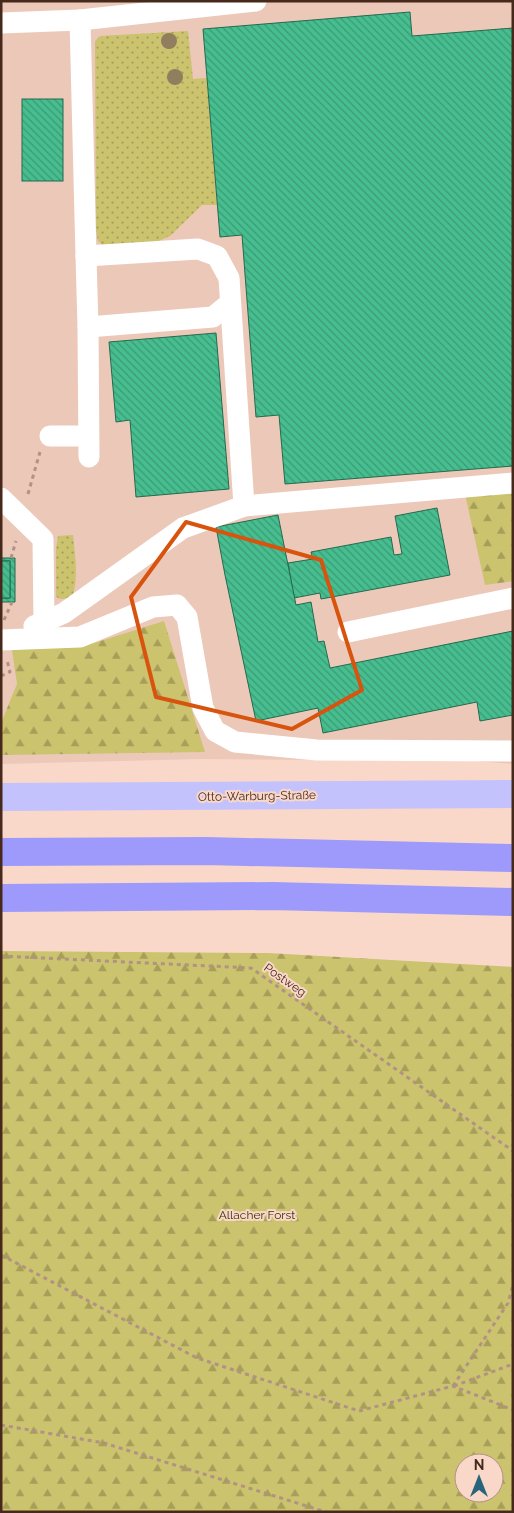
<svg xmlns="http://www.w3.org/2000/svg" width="514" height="1513" viewBox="0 0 514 1513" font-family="Raleway,sans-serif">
  <defs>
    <pattern id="grass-dots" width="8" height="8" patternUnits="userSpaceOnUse" patternTransform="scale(1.25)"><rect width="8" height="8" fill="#cbc36e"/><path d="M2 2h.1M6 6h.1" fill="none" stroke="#a79e5a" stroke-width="1.8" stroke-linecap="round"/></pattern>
    <pattern id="forest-firs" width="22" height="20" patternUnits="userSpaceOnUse" patternTransform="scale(1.25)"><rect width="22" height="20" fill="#cbc36e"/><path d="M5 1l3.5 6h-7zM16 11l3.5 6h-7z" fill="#a79e5a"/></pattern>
    <pattern id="building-back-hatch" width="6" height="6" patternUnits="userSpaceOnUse" patternTransform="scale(1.25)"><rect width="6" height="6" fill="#46be8f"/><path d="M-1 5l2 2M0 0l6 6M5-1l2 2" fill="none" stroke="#3c9a74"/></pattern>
  </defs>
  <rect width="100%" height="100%" fill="#f9d8ca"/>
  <!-- built -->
  <polygon fill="#ecc8b9" points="1,1 513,1 513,764 475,761 201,759 1,764"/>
  <!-- grass -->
  <g fill="url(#grass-dots)">
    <polygon points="188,31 193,79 207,78 217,205 202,205 170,236 152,244 104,246 98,241 96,230 95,41 100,36"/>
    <path d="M73,535C75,556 79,578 72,598L61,599L56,597V549L58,536Z"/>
  </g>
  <!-- forest -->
  <g fill="url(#forest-firs)" fill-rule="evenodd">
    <polygon points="513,491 513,581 485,585 465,494"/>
    <polygon points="164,621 205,752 1,755 1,723 17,684 12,650 91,644"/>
    <path d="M1,951L268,953L513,967V1512H1ZM464,1463H494V1493H464Z"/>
  </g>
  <!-- building -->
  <g fill="url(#building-back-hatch)" stroke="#256a4f">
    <polygon points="410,12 412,36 513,28 513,466 285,484 279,415 256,417 242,235 220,237 203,29"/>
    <rect x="22" y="99" width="41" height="82"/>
    <polygon points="216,333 229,489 136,497 130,420 116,422 109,342"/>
    <polygon points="437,508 450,575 321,599 320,593 294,598 288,563 313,559 311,552 391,537 394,555 402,554 395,516"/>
    <polygon points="278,515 296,605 311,602 318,642 324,641 330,668 513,631 513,715 480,721 477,702 323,733 318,708 256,721 225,575 216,527"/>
    <polygon points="1,558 15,558 15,602 1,602 1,598 10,598 10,561 1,561"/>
    <rect x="1" y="561" width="9" height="37"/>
  </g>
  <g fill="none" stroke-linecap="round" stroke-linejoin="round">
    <!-- path -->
    <g stroke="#b29284" stroke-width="3" stroke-dasharray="4 4" stroke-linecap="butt">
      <polyline points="28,494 40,452"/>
      <polyline points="11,558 16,541"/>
      <polyline points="4,620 12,602"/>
      <polyline points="1,676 10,672 7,660"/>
      <polyline points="1,956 251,968 513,1151"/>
      <polyline points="1,1255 197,1358 359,1411 453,1386 513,1410"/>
      <polyline points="453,1386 508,1303 513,1285"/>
      <polyline points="454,1386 513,1364"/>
      <polyline points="1,1425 104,1443 326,1512"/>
    </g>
    <!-- minor -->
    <g stroke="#fff" stroke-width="21">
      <polyline points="1,23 80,20"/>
      <polyline points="86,256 88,327 213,317 230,303"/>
      <polyline points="88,327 89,457"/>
      <polyline points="50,436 88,436"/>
      <polyline points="1,498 43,539 44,622 34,626"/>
      <polyline points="244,506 513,483"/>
      <polyline points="44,622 64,613 183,528 244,506 229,278 217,256 198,249 86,256 80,20 256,1"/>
      <polyline points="348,632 513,598"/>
      <polyline points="1,640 80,637 153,607 177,605 187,617 203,708 215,731 235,742 317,750 513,751"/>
    </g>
    <!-- major -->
    <polyline stroke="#c4c2fd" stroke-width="28" points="1,797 513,794"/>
    <!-- highway -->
    <g stroke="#9d9afc" stroke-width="28">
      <polyline points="1,852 206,851 513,858"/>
      <polyline points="1,898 272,896 513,902"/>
    </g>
  </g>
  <!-- trees -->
  <g fill="#907e5e">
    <circle cx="169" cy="41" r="8"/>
    <circle cx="175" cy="77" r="8"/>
  </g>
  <!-- marked area -->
  <path fill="none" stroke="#d8540e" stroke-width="4" stroke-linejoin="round" d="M186,522L321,560L362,690L292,729L156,697L131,597Z"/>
  <g text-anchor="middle" stroke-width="4" stroke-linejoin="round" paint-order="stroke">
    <!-- street labels -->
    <g font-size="12" fill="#47291b" stroke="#f9d8ca">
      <text transform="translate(257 796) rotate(-1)" y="4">Otto-Warburg-Straße</text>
      <text transform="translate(285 980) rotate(35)" y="4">Postweg</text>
    </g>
    <!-- park labels -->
    <g font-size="12" fill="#3a3506" stroke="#f9d8ca">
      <text x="257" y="1219">Allacher Forst</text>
    </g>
  </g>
  <!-- border -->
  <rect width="514" height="1513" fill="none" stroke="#47291b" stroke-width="5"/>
  <!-- north arrow -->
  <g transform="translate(479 1478)"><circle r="24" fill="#f9d8ca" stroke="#b29284"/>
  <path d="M0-4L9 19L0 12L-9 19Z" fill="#26657b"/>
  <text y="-8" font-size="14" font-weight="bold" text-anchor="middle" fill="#47291b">N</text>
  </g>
</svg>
